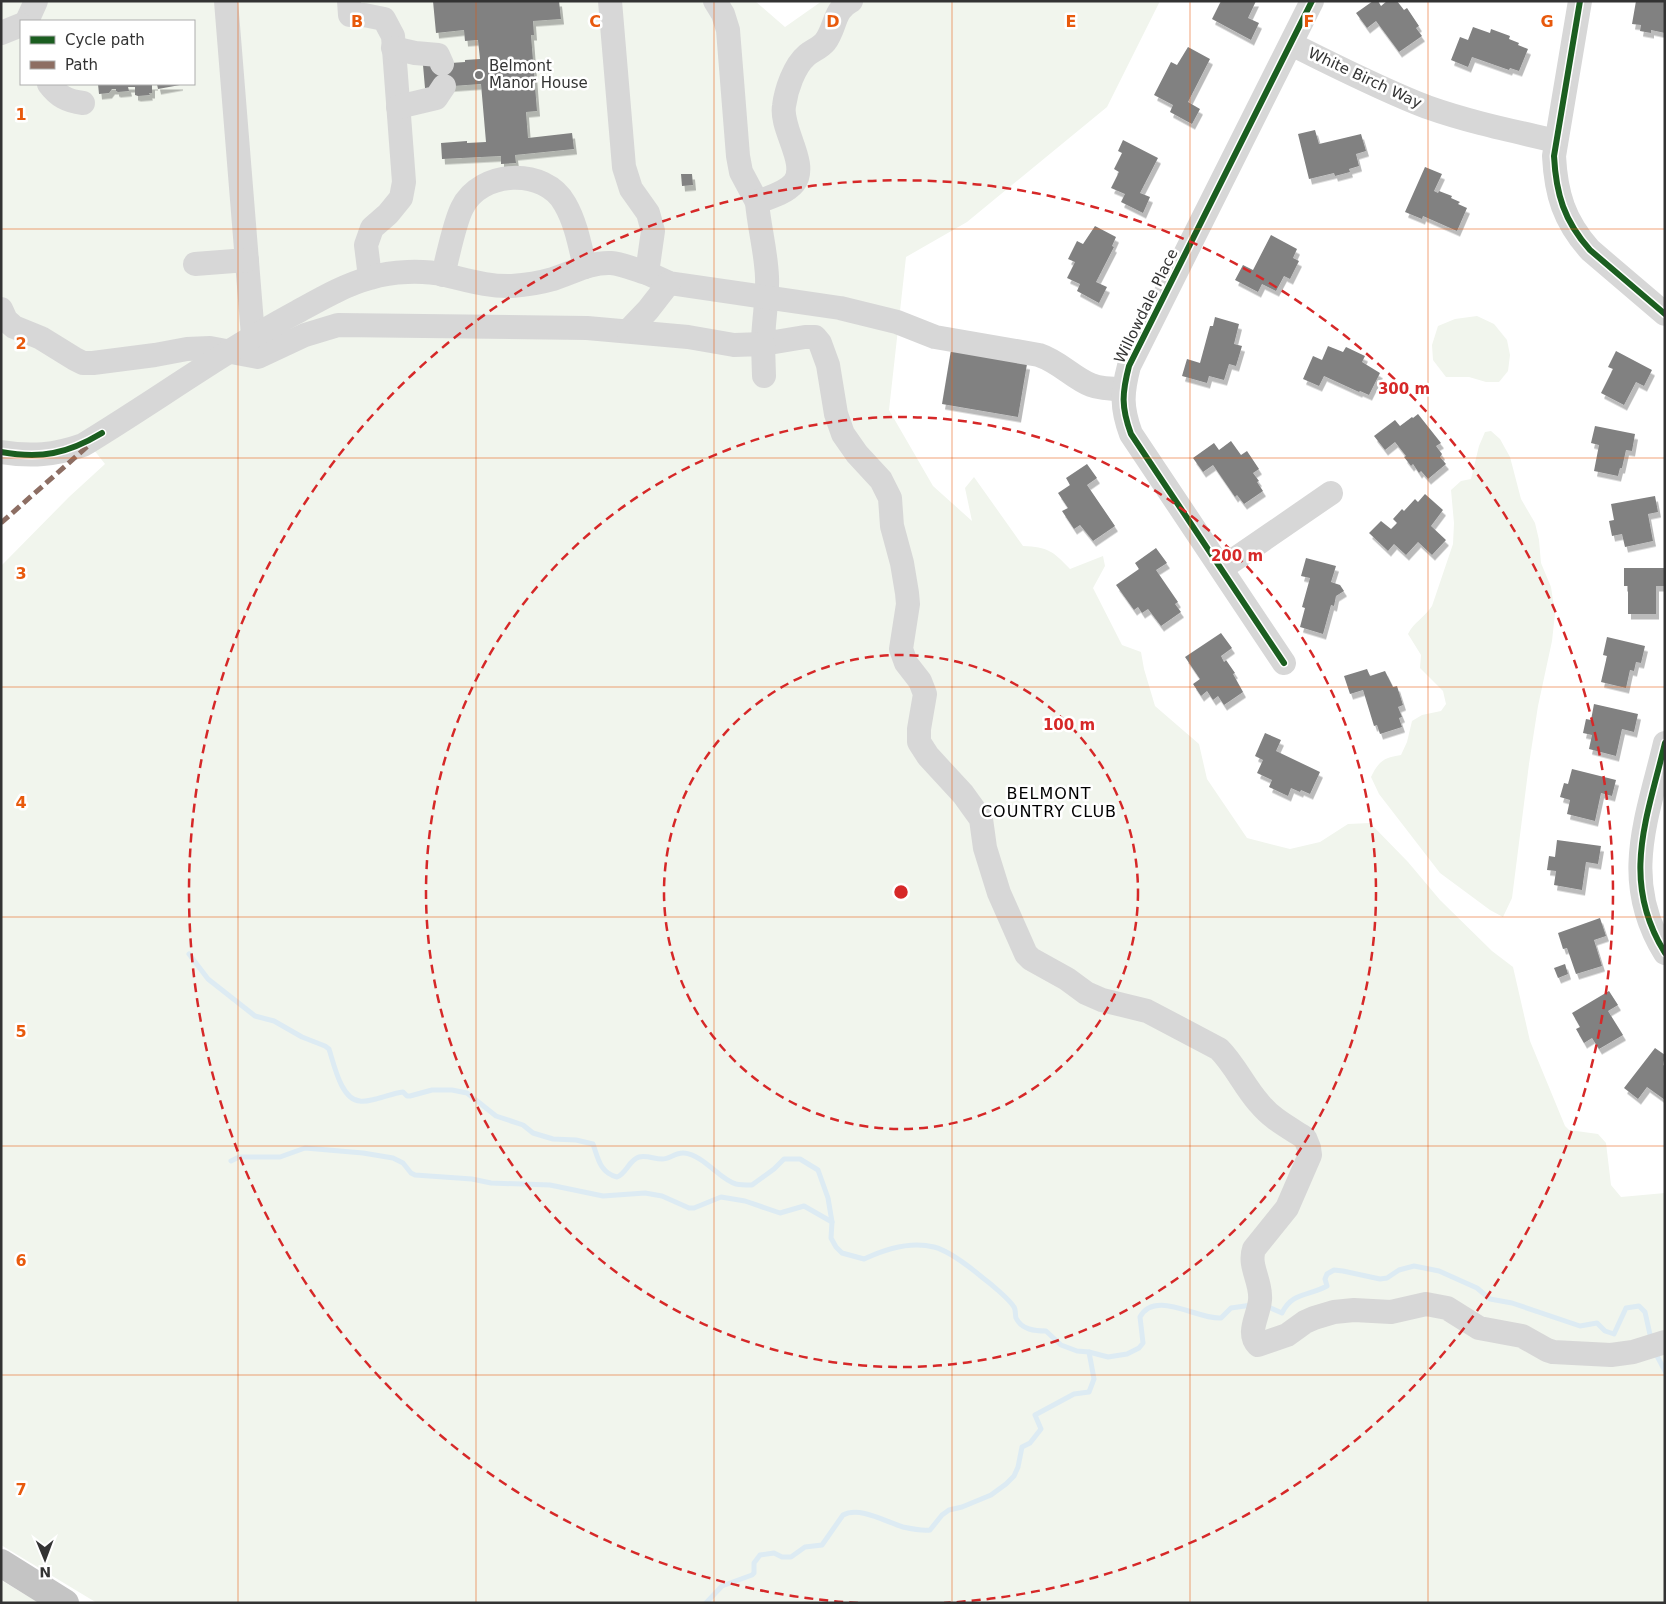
<svg xmlns="http://www.w3.org/2000/svg" width="1666" height="1604" viewBox="0 0 1666 1604" font-family="'DejaVu Sans',sans-serif">
  <defs>
    <filter id="shadow"><feDropShadow dx="3" dy="5.5" stdDeviation="0" flood-color="#0004"/></filter>
  </defs>
  <rect width="100%" height="100%" fill="#fff"/>
  <!-- green -->
  <g fill="#f1f5ed" fill-rule="evenodd">
    <path d="M1,1H755L785,27L822,1H1160L1107,107L967,222L906,257L889,410L933,486L972,521L965,488L974,477L1023,546C1048,547 1053,551 1070,569L1103,556L1105,566L1093,588L1122,645L1141,652L1144,669L1155,706L1199,744L1207,779L1247,838L1290,849L1320,842L1348,824L1370,823L1408,862L1440,900L1492,951L1513,967L1530,1041L1565,1126L1569,1130L1598,1134L1606,1143L1611,1185L1621,1197L1665,1193V1603H97L1,1545V566L69,497L105,464L94,450L63,444L1,445ZM21,21H194V84H21Z"/>
    <polygon points="1477,316 1494,324 1507,340 1510,355 1508,371 1499,382 1486,382 1469,377 1446,377 1433,360 1432,345 1438,326 1455,319"/>
    <path d="M1491,431L1500,439L1510,457L1521,499L1535,523L1539,540L1541,563L1551,587L1555,614L1552,641L1538,706L1529,764L1512,898L1503,917L1490,910L1440,873L1379,794L1371,777C1379,761 1383,758 1401,755L1407,742L1412,721L1422,715L1441,711L1446,704L1443,691L1420,668L1421,655L1408,634C1414,622 1425,617 1432,606L1453,544L1454,523L1451,490L1461,481L1471,479L1479,446L1485,432Z"/>
    <polygon points="1,1580 39,1603 1,1603"/>
  </g>
  <g fill="none" stroke-linecap="round" stroke-linejoin="round">
    <!-- stream -->
    <g stroke="#ddebf3" stroke-width="5">
      <path d="M189,954L208,979L255,1016L274,1021L302,1037L325,1046L329,1049C334,1064 341,1100 360,1101C365,1102 371,1100 376,1099C385,1097 394,1093 403,1092L407,1096H410L432,1090H452L467,1093L496,1116L523,1125L533,1133L553,1139L576,1140L593,1144C598,1158 600,1173 617,1177C626,1174 629,1160 639,1157C647,1155 654,1159 662,1159C670,1159 676,1152 684,1153C704,1155 720,1180 736,1184C741,1185 747,1185 752,1185L774,1169L784,1159H800L818,1170L828,1198L832,1222L831,1238L836,1247L842,1253L864,1259C885,1249 911,1241 934,1247C950,1251 971,1268 983,1278C991,1284 1009,1299 1014,1307C1016,1310 1015,1315 1016,1318C1022,1330 1035,1331 1046,1331L1061,1345L1077,1351L1089,1352L1108,1357L1127,1354L1139,1348L1143,1343L1140,1317C1155,1289 1198,1320 1221,1318L1231,1308L1252,1305"/>
      <polyline points="231,1161 239,1157 280,1157 305,1148 363,1153 393,1158 403,1163 411,1173 415,1175 472,1179 491,1183 550,1185 603,1196 645,1193 662,1196 689,1208 694,1208 721,1197 745,1201 780,1213 804,1206 832,1222"/>
      <path d="M1266,1306L1282,1313C1292,1292 1309,1296 1327,1286L1325,1279L1327,1274L1334,1270L1343,1271L1380,1279L1387,1278L1399,1270L1414,1266L1439,1271L1477,1288L1490,1299L1512,1303L1580,1326L1597,1323L1605,1331L1614,1334L1626,1308L1639,1306L1645,1312L1651,1339"/>
      <polyline points="1655,1352 1665,1371"/>
      <path d="M706,1603L722,1586L752,1575L754,1573V1563L760,1555L774,1553L782,1557H791L805,1547L822,1545L843,1515C860,1506 886,1522 903,1527C912,1529 921,1531 930,1530L942,1515L949,1510L962,1507L991,1495L1006,1484L1014,1476L1018,1467L1022,1447L1030,1443L1041,1429L1035,1415L1074,1394L1089,1392L1094,1379L1089,1352"/>
    </g>
  </g>
  <!-- building -->
  <g fill="#818181" filter="url(#shadow)">
    <polygon points="433,1 559,1 561,19 533,21 534,35 531,35 537,111 526,112 528,138 572,133 574,149 515,155 516,163 501,164 501,156 442,159 441,143 467,141 467,143 486,142 481,84 425,88 423,65 465,62 465,60 480,59 478,40 465,41 464,30 436,33"/>
    <polygon points="1221,1 1256,1 1248,18 1259,23 1251,40 1212,19"/>
    <polygon points="1373,1 1378,1 1381,6 1387,1 1397,1 1404,10 1407,8 1419,26 1416,28 1422,36 1399,52 1376,21 1367,28 1356,13"/>
    <polygon points="1636,1 1665,1 1665,33 1651,30 1651,33 1640,31 1641,25 1632,24"/>
    <polygon points="1473,27 1490,33 1491,29 1510,36 1509,39 1519,43 1518,45 1528,49 1519,71 1510,68 1509,70 1472,57 1468,67 1451,60 1460,37 1468,40"/>
    <polygon points="1188,47 1210,59 1188,102 1200,109 1192,124 1170,112 1173,105 1154,95 1171,62 1177,65"/>
    <polygon points="98,84 155,84 155,85 152,85 152,93 149,93 150,95 138,96 135,95 135,87 128,87 129,91 118,92 116,91 116,89 112,89 109,93 99,94"/>
    <polygon points="157,84 180,84 180,85 158,89"/>
    <polygon points="1315,130 1319,144 1361,134 1366,151 1356,154 1359,166 1349,169 1350,172 1335,176 1334,173 1309,179 1298,134"/>
    <polygon points="1123,140 1158,158 1140,193 1150,197 1143,213 1121,202 1125,194 1111,188 1119,172 1114,169 1122,153 1118,151"/>
    <polygon points="1425,167 1442,174 1434,191 1438,193 1439,191 1452,196 1451,198 1460,202 1458,204 1467,208 1457,231 1423,216 1422,219 1405,212"/>
    <polygon points="681,174 692,174 693,185 682,186"/>
    <polygon points="1095,226 1116,237 1112,246 1114,247 1096,282 1107,287 1099,303 1077,291 1080,284 1067,278 1075,262 1068,259 1077,241 1083,244"/>
    <polygon points="1271,235 1297,249 1293,258 1299,261 1290,279 1284,276 1276,291 1262,284 1258,292 1235,280 1243,265 1253,270"/>
    <polygon points="1215,317 1239,324 1234,344 1242,346 1236,366 1229,364 1224,380 1209,376 1207,383 1182,376 1187,359 1200,363 1210,326 1213,326"/>
    <polygon points="1328,346 1343,352 1346,347 1365,356 1362,362 1380,373 1369,395 1360,391 1359,392 1324,376 1319,386 1303,379 1313,356 1322,360"/>
    <polygon points="951,350 1027,364 1018,417 942,404"/>
    <polygon points="1616,351 1652,370 1644,386 1636,382 1624,405 1601,393 1613,369 1608,367"/>
    <polygon points="1418,414 1441,443 1436,446 1442,454 1440,457 1446,464 1428,479 1421,471 1419,473 1413,464 1411,466 1404,457 1406,456 1395,442 1385,450 1374,436 1395,420 1400,426 1412,417 1413,418"/>
    <polygon points="1595,426 1635,434 1632,451 1626,450 1622,468 1620,468 1618,476 1594,471 1599,445 1591,443"/>
    <polygon points="1231,441 1241,455 1247,451 1259,469 1253,473 1259,481 1257,482 1263,491 1244,504 1237,495 1235,497 1213,465 1203,472 1193,458 1214,443 1219,450"/>
    <polygon points="1087,464 1097,478 1087,485 1115,526 1093,541 1080,525 1074,529 1062,511 1068,508 1058,493 1070,485 1066,478"/>
    <polygon points="1425,494 1443,510 1431,526 1446,540 1432,555 1418,542 1406,555 1394,544 1388,551 1369,533 1381,521 1391,529 1397,523 1393,519 1402,509 1404,511 1415,499 1418,502"/>
    <polygon points="1655,496 1658,512 1648,514 1653,541 1625,547 1622,534 1612,536 1609,521 1614,520 1611,504"/>
    <polygon points="1156,548 1167,563 1156,570 1178,602 1175,604 1181,612 1161,626 1148,609 1142,613 1138,607 1134,610 1116,585 1139,569 1135,563"/>
    <polygon points="1306,558 1336,566 1331,582 1340,585 1344,591 1336,596 1334,606 1331,605 1323,634 1300,627 1305,608 1302,607 1310,578 1301,576"/>
    <polygon points="1624,568 1665,568 1665,586 1656,586 1656,614 1628,614 1628,586 1624,586"/>
    <polygon points="1221,633 1232,648 1221,656 1224,662 1226,660 1235,673 1233,674 1243,692 1224,705 1218,696 1213,700 1207,691 1201,696 1193,684 1200,679 1185,657"/>
    <polygon points="1607,637 1645,646 1641,663 1636,662 1634,671 1630,670 1626,688 1601,682 1607,656 1603,655"/>
    <polygon points="1367,669 1370,676 1385,671 1393,687 1397,686 1403,705 1398,707 1402,717 1399,718 1402,727 1380,734 1377,725 1374,726 1363,690 1350,694 1344,676"/>
    <polygon points="1594,704 1638,714 1634,732 1622,729 1616,756 1589,749 1592,735 1583,733 1586,719 1591,720"/>
    <polygon points="1265,733 1281,740 1276,751 1320,772 1310,794 1301,790 1300,792 1291,788 1288,796 1269,787 1272,780 1257,773 1263,760 1255,756"/>
    <polygon points="1572,769 1616,780 1612,796 1601,793 1595,821 1567,814 1570,800 1560,797 1564,783 1568,784"/>
    <polygon points="1557,840 1601,846 1598,864 1586,862 1582,890 1554,885 1556,871 1547,870 1549,856 1555,857"/>
    <polygon points="1600,918 1606,936 1594,940 1602,966 1576,974 1567,948 1563,949 1558,933"/>
    <polygon points="1565,964 1568,974 1558,978 1554,968"/>
    <polygon points="1609,991 1618,1005 1608,1011 1623,1035 1599,1049 1592,1038 1584,1043 1576,1029 1580,1027 1572,1013"/>
    <polygon points="1655,1048 1665,1055 1663,1065 1665,1066 1665,1100 1647,1087 1638,1099 1624,1088"/>
  </g>
  <g fill="none" stroke-linecap="round" stroke-linejoin="round">
    <!-- minor -->
    <g stroke="#d7d7d7" stroke-width="24">
      <polyline points="226,1 253,336"/>
      <polyline points="349,1 350,15 364,15 384,19 393,36 404,182 401,198 388,214 372,228 366,245 370,277"/>
      <polyline points="715,1 723,14 728,30 738,156 741,172 757,202"/>
      <path d="M851,1C833,10 836,28 825,42C820,48 813,50 807,55C794,66 786,90 784,106C780,129 809,164 794,183C786,193 768,198 757,202C759,227 766,251 767,277C768,300 763,321 763,344L805,337H815L820,343L828,365L836,414L843,434L857,454L881,480L890,498L892,526L902,563L907,593L908,604L901,649L906,663L920,681L925,694L919,729V742L928,756L963,794L981,819L985,848L999,893L1026,954L1031,959L1067,979L1086,993L1102,1000L1147,1011L1219,1049C1235,1065 1244,1086 1259,1103C1272,1119 1288,1127 1305,1138L1309,1148L1310,1155L1287,1208L1254,1249C1248,1266 1262,1282 1260,1300C1259,1315 1246,1333 1258,1345L1287,1335L1305,1322L1314,1318L1334,1312L1354,1310L1391,1312L1426,1304L1447,1308L1479,1328L1522,1336L1547,1350L1553,1352L1611,1355L1633,1352L1665,1342"/>
      <path d="M1580,1L1554,156C1556,194 1564,221 1590,250L1665,314"/>
      <polyline points="27,21 36,1"/>
      <polyline points="1,33 21,25"/>
      <path d="M1291,44C1336,66 1380,89 1427,107C1469,122 1513,131 1556,141"/>
      <polyline points="393,48 415,53 438,55 442,64"/>
      <path d="M49,84C58,96 67,101 83,103"/>
      <polyline points="398,107 436,98 444,86"/>
      <polyline points="195,264 247,260"/>
      <path d="M647,273L669,283L840,308L897,322L935,337L1039,355C1060,362 1073,378 1091,385C1101,389 1113,389 1123,389"/>
      <path d="M443,275C448,256 454,224 462,208C480,170 545,167 565,204C576,223 580,246 585,267"/>
      <polyline points="1,309 6,320 14,327 41,338 75,359 83,363 93,363 155,355 187,349 210,348 258,357 305,335 338,325 587,328 688,337 734,345 763,344 764,376"/>
      <polyline points="628,331 648,310 669,283"/>
      <path d="M1,452C31,457 55,455 83,445C154,402 221,353 295,313C319,300 344,285 370,278C392,271 423,270 445,275C467,280 489,287 512,286C526,285 539,283 553,279C572,273 590,262 611,263C623,264 636,270 647,273L653,231L648,213L631,189L624,167L610,1"/>
      <polyline points="1222,568 1331,493"/>
      <path d="M1284,663L1131,434C1121,407 1122,393 1129,366L1312,1"/>
      <path d="M1665,743C1647,819 1620,880 1665,953"/>
    </g>
    <!-- highway -->
    <polyline stroke="#c4c4c4" stroke-width="28" points="1,1563 65,1603"/>
    <!-- quiet -->
    <polyline stroke="#8d6e63" stroke-width="5" stroke-dasharray="10 5" stroke-linecap="butt" points="1,523 89,445"/>
    <defs>
      <g id="cycleway">
        <path d="M1580,1L1554,156C1556,194 1564,221 1590,250L1665,314"/>
        <path d="M1,452C41,459 67,454 102,433"/>
        <path d="M1284,663L1131,434C1121,407 1122,393 1129,366L1312,1"/>
        <path d="M1665,743C1647,819 1620,880 1665,953"/>
      </g>
    </defs>
    <!-- cycleway casing -->
    <use href="#cycleway" stroke="#fff" stroke-width="9"/>
    <!-- cycleway -->
    <use href="#cycleway" stroke="#1b5e20" stroke-width="6"/>
  </g>
  <!-- grid -->
  <path fill="none" stroke="#e8590c" stroke-width="1" stroke-opacity="0.55" d="M238,1V1603M476,1V1603M714,1V1603M952,1V1603M1190,1V1603M1428,1V1603M1,229H1665M1,458H1665M1,687H1665M1,917H1665M1,1146H1665M1,1375H1665"/>
  <!-- distance rings -->
  <g fill="none" stroke="#d62828" stroke-width="2.5" stroke-dasharray="9 6">
    <circle cx="901" cy="892" r="237"/>
    <circle cx="901" cy="892" r="475"/>
    <path d="M858 1603A712 712 0 1 1 944 1603"/>
  </g>
  <!-- markers -->
  <circle fill="#7a7a7a" stroke="#fff" stroke-width="2" cx="479" cy="75" r="5"/>
  <g text-anchor="middle" stroke-width="5" stroke-linejoin="round" paint-order="stroke">
    <!-- poi labels -->
    <g font-size="15" fill="#333" stroke="#fff" text-anchor="start">
      <text x="489" y="71">Belmont<tspan x="489" dy="17">Manor House</tspan></text>
    </g>
    <!-- street labels -->
    <g font-size="15" fill="#333" stroke="#fff">
      <text transform="translate(1365 78) rotate(25)" y="5">White Birch Way</text>
      <text transform="translate(1146 306) rotate(-64)" y="5">Willowdale Place</text>
    </g>
    <!-- neighbourhood labels -->
    <g font-size="16" letter-spacing="1" fill="#000" stroke="#fff">
      <text x="1049" y="799">BELMONT<tspan x="1049" dy="18">COUNTRY CLUB</tspan></text>
    </g>
  </g>
  <g font-size="16" text-anchor="middle" font-weight="bold" fill="#e8590c" stroke="#fff" stroke-width="5" stroke-linejoin="round" paint-order="stroke">
    <text x="357" y="27">B</text>
    <text x="595" y="27">C</text>
    <text x="833" y="27">D</text>
    <text x="1071" y="27">E</text>
    <text x="1309" y="27">F</text>
    <text x="1547" y="27">G</text>
    <text x="21" y="120">1</text>
    <text x="21" y="349">2</text>
    <text x="21" y="579">3</text>
    <text x="21" y="808">4</text>
    <text x="21" y="1037">5</text>
    <text x="21" y="1266">6</text>
    <text x="21" y="1495">7</text>
  </g>
  <circle cx="901" cy="892" r="8" fill="#d62828" stroke="#fff" stroke-width="2.5"/>
  <g font-size="15" text-anchor="middle" font-weight="bold" fill="#d62828" stroke="#fff" stroke-width="5" stroke-linejoin="round" paint-order="stroke">
    <text x="1404" y="394">300 m</text>
    <text x="1237" y="561">200 m</text>
    <text x="1069" y="730">100 m</text>
  </g>
  <!-- border -->
  <rect width="1666" height="1604" fill="none" stroke="#333333" stroke-width="5"/>
  <!-- legend -->
  <rect x="20" y="20" width="175" height="65" fill="#ffffff" stroke="#adadad"/>
  <rect x="30" y="36" width="25" height="8" fill="#1b5e20" stroke="#adadad"/>
  <text x="65" y="45" font-size="15" fill="#333333">Cycle path</text>
  <rect x="30" y="61" width="25" height="8" fill="#8d6e63" stroke="#adadad"/>
  <text x="65" y="70" font-size="15" fill="#333333">Path</text>
  <!-- north arrow -->
  <g transform="translate(45 1559) rotate(179)" stroke="#ffffff" stroke-width="4" paint-order="stroke">
  <path d="M0-4L9 19L0 12L-9 19Z" fill="#333333"/>
  <text y="-8" font-size="14" font-weight="bold" text-anchor="middle" fill="#333333">N</text>
  </g>
</svg>
